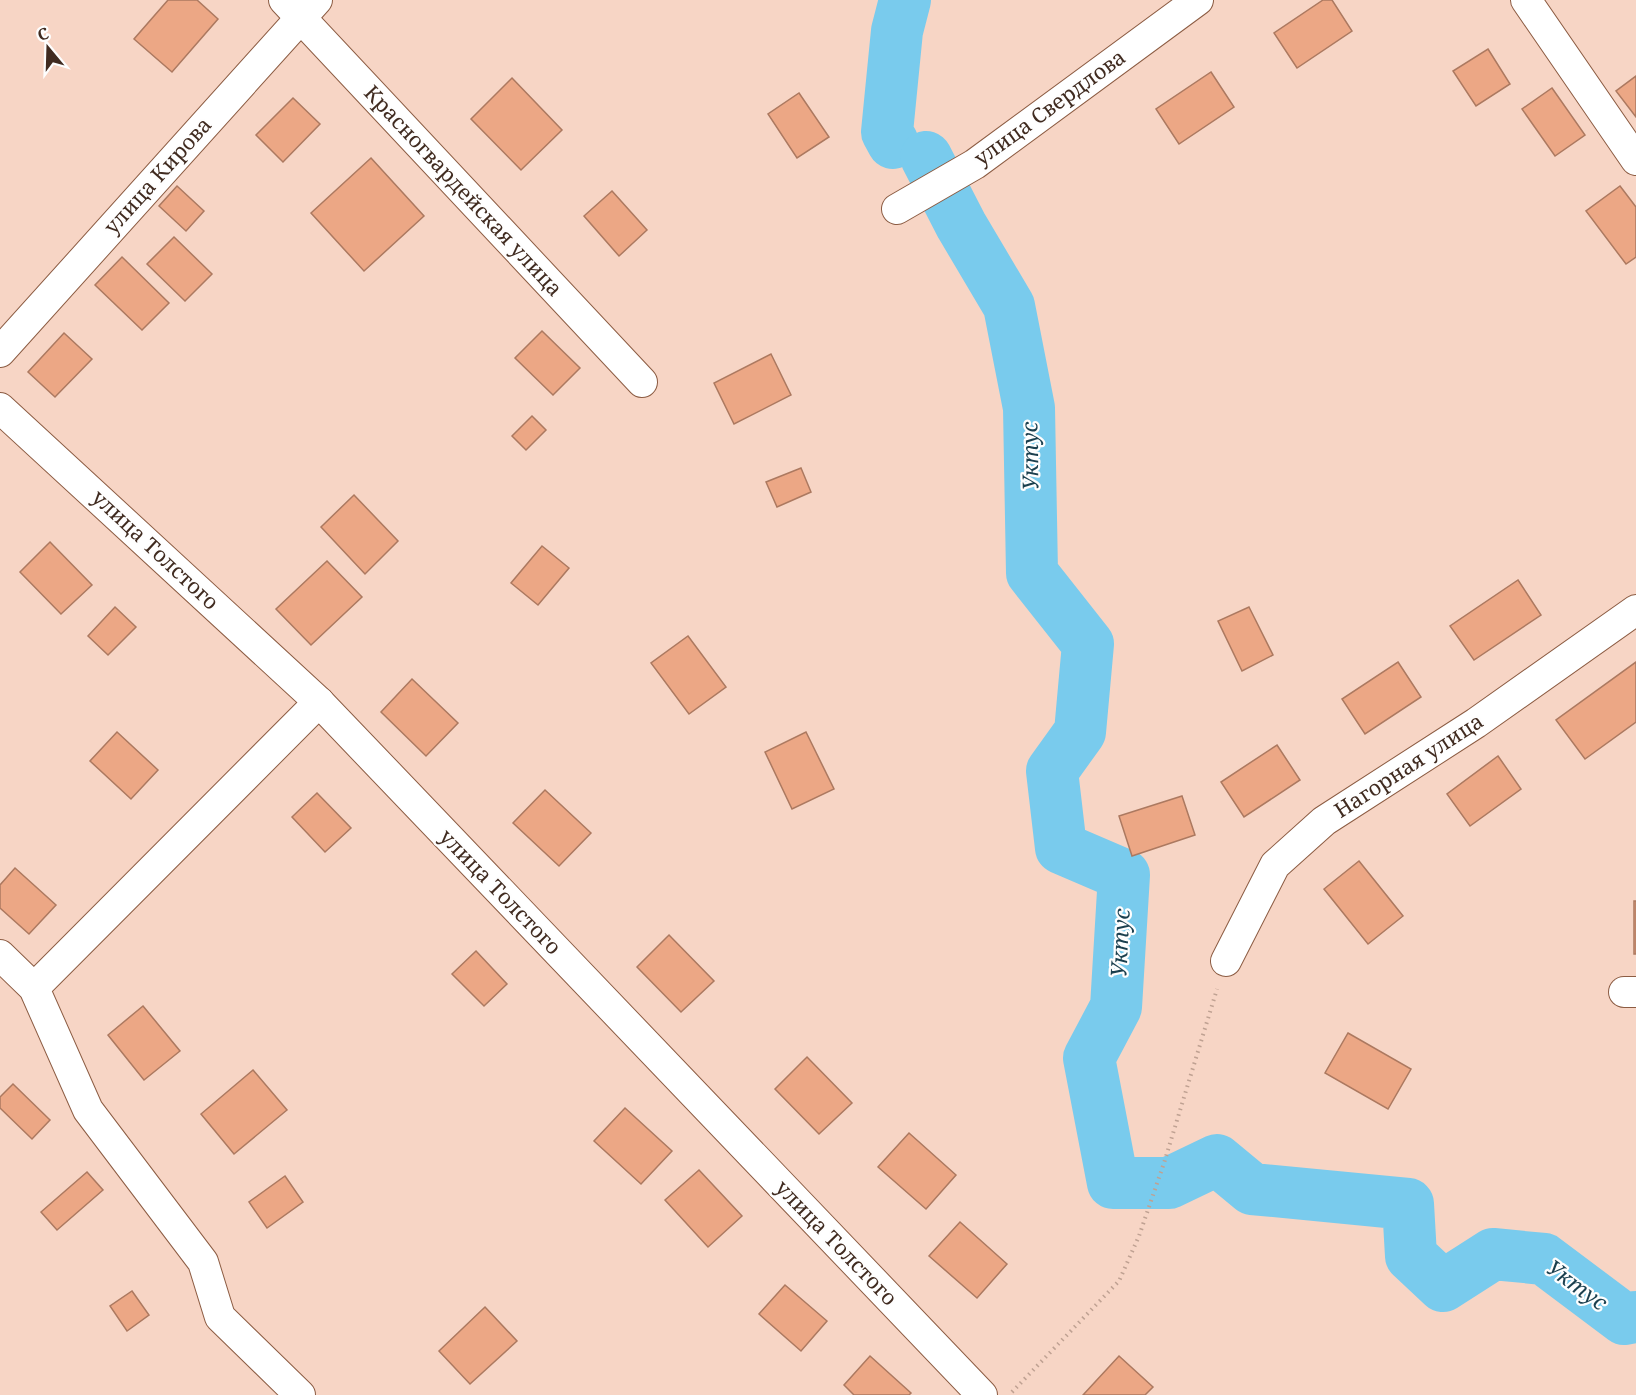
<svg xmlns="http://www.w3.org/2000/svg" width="1636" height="1395" viewBox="0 0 1636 1395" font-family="'Noto Serif',serif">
  <rect width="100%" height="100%" fill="#f7d5c5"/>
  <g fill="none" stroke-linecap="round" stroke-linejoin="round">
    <!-- river -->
    <g stroke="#79cbed" stroke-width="52">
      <polyline points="893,143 887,132 897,31 905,0"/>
      <polyline points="926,157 961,225 1009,306 1029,408 1032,573 1088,644 1080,732 1052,771 1061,848 1124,875 1116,1007 1089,1058 1113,1183 1169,1183 1217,1160 1252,1189 1408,1204 1411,1256 1443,1286 1493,1254 1544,1259 1624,1319 1636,1317"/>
    </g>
  </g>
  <!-- building -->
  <g fill="#eca785" stroke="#ac7960" stroke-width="1.5">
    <polygon points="168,0 197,0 218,19 172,72 134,39"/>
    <polygon points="1323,0 1332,0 1352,31 1297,68 1274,33"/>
    <polygon points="1488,49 1510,84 1476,106 1453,71"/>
    <polygon points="1211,72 1234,107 1179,144 1156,109"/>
    <polygon points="1636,76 1636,117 1616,91"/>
    <polygon points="512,78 562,130 521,170 471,119"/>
    <polygon points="1552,88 1585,135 1555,156 1522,109"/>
    <polygon points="799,93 829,137 797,158 768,114"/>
    <polygon points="293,98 320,124 283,162 256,135"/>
    <polygon points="371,158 424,216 364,271 311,213"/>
    <polygon points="177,186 204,211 186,231 159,206"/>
    <polygon points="1620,186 1636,207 1636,257 1626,264 1586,211"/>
    <polygon points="612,191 647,230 619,256 584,216"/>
    <polygon points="174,237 212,274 185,301 147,264"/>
    <polygon points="122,257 169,303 142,330 95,285"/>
    <polygon points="542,331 580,368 553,395 515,358"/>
    <polygon points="64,333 92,359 55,397 28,372"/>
    <polygon points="771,354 791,395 734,424 714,383"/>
    <polygon points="532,416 546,430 526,450 512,436"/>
    <polygon points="801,468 811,492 777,507 766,482"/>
    <polygon points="354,495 398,541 365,574 321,527"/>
    <polygon points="50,542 92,585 61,614 20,572"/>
    <polygon points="542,546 569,568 538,605 511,583"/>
    <polygon points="327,561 362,597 311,645 276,609"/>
    <polygon points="1518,580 1541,615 1474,660 1450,626"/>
    <polygon points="115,607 136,627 108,655 88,636"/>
    <polygon points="1249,607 1273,655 1242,671 1218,621"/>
    <polygon points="688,636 726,687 689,714 651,663"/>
    <polygon points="1398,662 1421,697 1365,734 1342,699"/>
    <polygon points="1636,662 1636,722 1585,759 1556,720"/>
    <polygon points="412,679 458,723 426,756 381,712"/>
    <polygon points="117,732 158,770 131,799 90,761"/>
    <polygon points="806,732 834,789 792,809 765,752"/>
    <polygon points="1277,745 1300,780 1244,817 1221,782"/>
    <polygon points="1498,756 1521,789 1470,826 1447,794"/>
    <polygon points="545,790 591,833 559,866 513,823"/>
    <polygon points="317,793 351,828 325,852 292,817"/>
    <polygon points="1182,796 1195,835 1132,856 1119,816"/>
    <polygon points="1359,861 1403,916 1368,944 1324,889"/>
    <polygon points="15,868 56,905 29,934 0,908 0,885"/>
    <rect x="1634" y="901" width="2" height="53"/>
    <polygon points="669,935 714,981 681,1012 637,967"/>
    <polygon points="476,951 507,984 484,1006 452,974"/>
    <polygon points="143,1006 180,1051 144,1080 108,1035"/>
    <polygon points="1348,1033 1411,1069 1388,1109 1325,1073"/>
    <polygon points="807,1057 852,1103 819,1134 775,1089"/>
    <polygon points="253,1070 287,1110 234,1154 201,1114"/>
    <polygon points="13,1084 50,1120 32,1139 0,1108 0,1097"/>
    <polygon points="625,1108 672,1151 641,1184 594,1141"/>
    <polygon points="909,1133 956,1175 926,1209 878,1167"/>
    <polygon points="699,1170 742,1216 708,1247 665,1200"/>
    <polygon points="87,1172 103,1190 57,1230 41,1212"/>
    <polygon points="285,1176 303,1202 267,1228 249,1202"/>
    <polygon points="960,1222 1007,1264 977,1298 929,1256"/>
    <polygon points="785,1285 827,1321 801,1351 759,1314"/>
    <polygon points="132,1291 149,1315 127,1331 110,1306"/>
    <polygon points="485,1307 517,1341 470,1384 439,1351"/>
    <polygon points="870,1356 911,1393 909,1395 854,1395 844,1385"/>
    <polygon points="1119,1356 1153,1387 1145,1395 1083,1395"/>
  </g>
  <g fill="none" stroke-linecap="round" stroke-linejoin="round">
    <defs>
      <g id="minor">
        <polyline points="284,0 642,382"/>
        <polyline points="1526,0 1636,160"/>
        <polyline points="897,209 975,164 1198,0"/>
        <polyline points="0,352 317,0"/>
        <polyline points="0,408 319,702 982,1395"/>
        <polyline points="0,955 34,988 88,1110 203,1262 220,1317 300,1395"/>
        <polyline points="1226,961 1275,865 1324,821 1476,723 1636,610"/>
        <polyline points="34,988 319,702"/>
        <polyline points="1624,992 1636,992"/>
      </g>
    </defs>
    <!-- minor casing -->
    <use href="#minor" stroke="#8c5c43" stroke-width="32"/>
    <!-- path -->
    <polyline stroke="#bfa192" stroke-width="4" stroke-dasharray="1.5 4.5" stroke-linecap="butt" points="1012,1392 1119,1281 1139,1236 1164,1163 1217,989"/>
    <!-- minor -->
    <use href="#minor" stroke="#fff" stroke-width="30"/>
  </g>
  <g text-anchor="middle" stroke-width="4.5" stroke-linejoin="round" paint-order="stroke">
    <!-- street labels -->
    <g font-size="21" fill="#402b20" stroke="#fefefe">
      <text transform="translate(1050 108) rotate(-36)" y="7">улица Свердлова</text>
      <text transform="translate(158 176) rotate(-48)" y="7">улица Кирова</text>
      <text transform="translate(463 191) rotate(47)" y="7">Красногвардейская улица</text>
      <text transform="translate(155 550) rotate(43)" y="7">улица Толстого</text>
      <text transform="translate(1409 766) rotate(-33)" y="7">Нагорная улица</text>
      <text transform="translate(500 892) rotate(46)" y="7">улица Толстого</text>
      <text transform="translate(836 1243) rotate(46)" y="7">улица Толстого</text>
    </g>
    <!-- water labels -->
    <g font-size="22" font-style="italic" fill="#1a3f4e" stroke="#fefefe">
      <text transform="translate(1030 456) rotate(-91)" y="8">Уктус</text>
      <text transform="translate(1120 943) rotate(-87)" y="8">Уктус</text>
      <text transform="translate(1577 1285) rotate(36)" y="8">Уктус</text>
    </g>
  </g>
  <!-- north arrow -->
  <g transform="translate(48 48) rotate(341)" stroke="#fefefe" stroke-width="4.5" paint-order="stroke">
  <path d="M0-4.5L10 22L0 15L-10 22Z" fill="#402b20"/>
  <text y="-9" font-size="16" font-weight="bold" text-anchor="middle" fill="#402b20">С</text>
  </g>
</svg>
